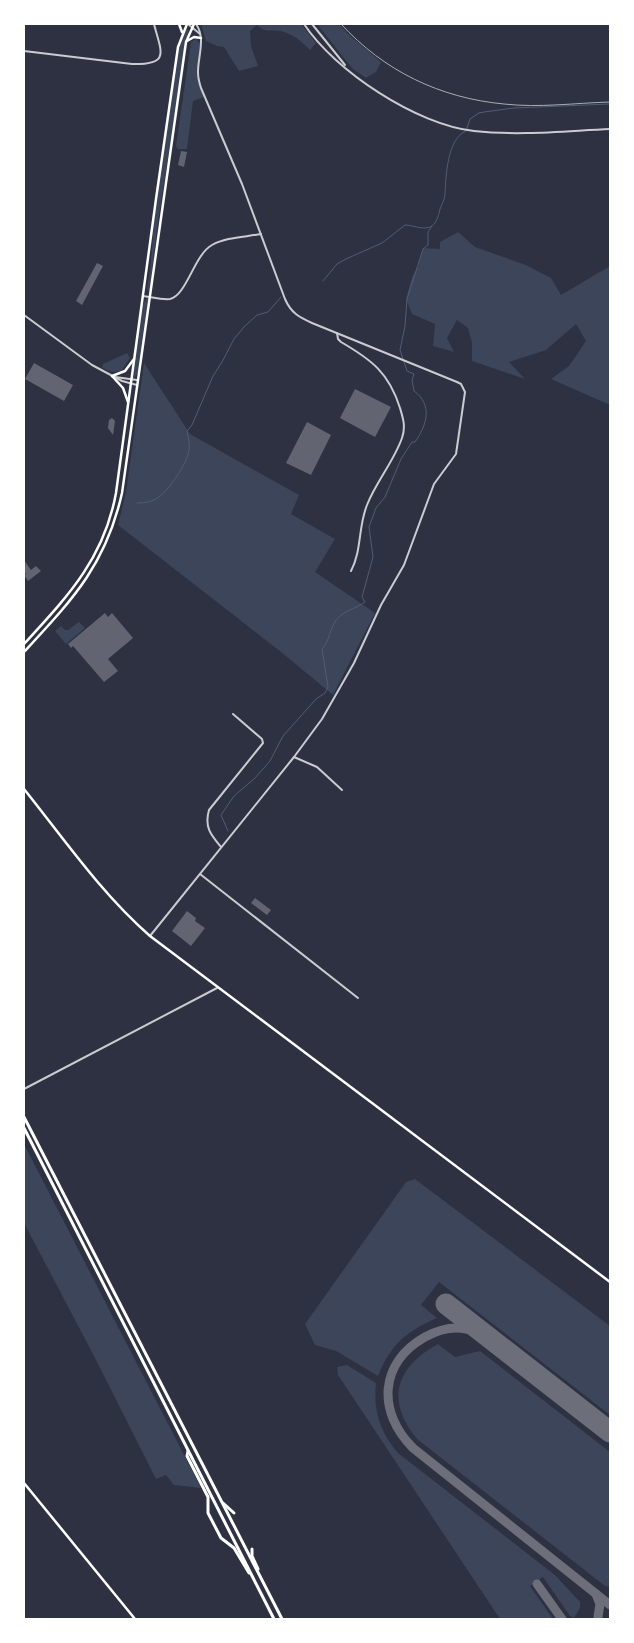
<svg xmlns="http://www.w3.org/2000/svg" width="634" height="1643" viewBox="0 0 634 1643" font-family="Lora,serif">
  <rect width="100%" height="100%" fill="#2d3142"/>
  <!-- green -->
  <g fill="#3c4559">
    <path d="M201,24H301L316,43L310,50C302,42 292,33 280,31C268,29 267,34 257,25L250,31L251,46L258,66L239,71L224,47L217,46L206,41Z"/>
    <polygon points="317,24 339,24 349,35 381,62 376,72 366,78 353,69 343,57"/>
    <polygon points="188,29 189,34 186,42 158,222 150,290 148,291 147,289 150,271 156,199 178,47 183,33"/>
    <polygon points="196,39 200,43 198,78 204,97 193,101 187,149 178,149 176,146 191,42"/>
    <polygon points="458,232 475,247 526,265 551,278 561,295 610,266 610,405 551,379 569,366 586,341 576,324 546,350 509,362 525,379 472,361 472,343 468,328 457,320 447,338 454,352 433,346 435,324 412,314 406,299 412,277 418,267 423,248 440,249 440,242"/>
    <path d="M151,297L139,372L133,379L141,310C143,304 144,299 151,297Z"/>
    <polygon points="127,353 130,358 121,371 113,372 102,368 103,364"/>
    <polygon points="144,363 190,434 299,495 291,514 335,539 315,572 375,613 333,695 281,652 118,525 126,492"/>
    <polygon points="79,622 85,628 66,644 55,631 61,626 65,630 68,630"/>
    <polygon points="24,1144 201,1488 174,1485 166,1475 156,1479 94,1356 24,1223"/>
    <path d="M415,1179L610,1326V1415L439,1282L421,1305L437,1318C407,1331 390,1345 378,1376L336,1351L315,1345L305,1324L406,1182Z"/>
    <path d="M438,1344L455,1357L480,1351L610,1452V1587L605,1586L417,1439C385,1400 396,1367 438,1344Z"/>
    <path d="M347,1365L376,1383C373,1411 380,1432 398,1453L555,1575L580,1602V1608L574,1618L570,1616L543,1577L530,1586L553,1619H500L338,1375L337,1367Z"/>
  </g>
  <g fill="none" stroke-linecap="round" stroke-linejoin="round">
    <!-- stream -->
    <g stroke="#4f5d75" stroke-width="1">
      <path d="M323,281L337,264L346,259L382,243L405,225C413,225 425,231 432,226C437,222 439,214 440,209C442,204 445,199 445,194C446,176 447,139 466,131L470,119L479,113L484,112L514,108L610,104"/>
      <path d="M137,503C145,503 150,502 156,499C168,492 187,464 189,450C190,444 188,437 187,431L192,425L213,376L222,362L234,339L244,327L257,315L268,312L281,297"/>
      <path d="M228,831L221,815L234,796L255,778L270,761L283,736L316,699L325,693L328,687L322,649C330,641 329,628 338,618C345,610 356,609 365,602L362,597L373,557L369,527L376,508L385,497L401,459L412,442H415C427,425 433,405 414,391L412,380L414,374L407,371L400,350L405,326L407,299L423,249L428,245V232L432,226"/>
    </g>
    <!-- taxiway -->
    <g stroke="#6c6f7a" stroke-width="9">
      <path d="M499,1346C489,1339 478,1332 466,1329C452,1326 438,1330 425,1337C379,1363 377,1412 413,1448L610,1605"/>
      <polyline points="537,1584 562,1619"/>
      <polyline points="596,1594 600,1604 598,1617"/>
    </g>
    <!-- runway -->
    <polyline stroke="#6c6f7a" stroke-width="21" points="446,1304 610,1432"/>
  </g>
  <!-- building -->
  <g fill="#626471">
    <polygon points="181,151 187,152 184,167 178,165"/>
    <polygon points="97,263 103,266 82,305 76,301"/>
    <polygon points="34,363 73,385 64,401 25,379"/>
    <polygon points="355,389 391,407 375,437 340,418"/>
    <polygon points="112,418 115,421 113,435 108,428 109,420"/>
    <polygon points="307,422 331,435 311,475 286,463"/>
    <polygon points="24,560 31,570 36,566 41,571 28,581 24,575 26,574 24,571"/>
    <polygon points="105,613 108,617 112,613 133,638 108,659 118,671 104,682 73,646 71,648 68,644"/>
    <polygon points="255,898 271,910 267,915 251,903"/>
    <polygon points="187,911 196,918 195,921 205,928 191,946 172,931"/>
  </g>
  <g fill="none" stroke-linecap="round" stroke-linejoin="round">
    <!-- minor -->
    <g stroke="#caccd0" stroke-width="2">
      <polyline points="188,24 200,34"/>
      <path d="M196,24C206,38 198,56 198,72C198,77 199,82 201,88L242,184L285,299C291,313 299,317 312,323L457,382L461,384L465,392L456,454L434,484L404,565L381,605L354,663L322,719L294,757"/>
      <path d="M24,51L132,64C171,65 161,52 154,24"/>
      <path d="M143,296C151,297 162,300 170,299C187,295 194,255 212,245C226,237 246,237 261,234"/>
      <polyline points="24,315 92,365 122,381 137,385"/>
      <path d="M337,333L338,339L341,342C372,360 389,373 400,408C403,418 406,427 402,438C394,461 376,482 367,505C358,527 362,550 351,571"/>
      <polyline points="115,377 137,380"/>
      <path d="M221,847C211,835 204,827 209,810L263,743L262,739L233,714"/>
      <polyline points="200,874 358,998"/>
      <polyline points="150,936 294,757 317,767 342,790"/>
      <polyline points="24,1089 217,988"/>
    </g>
    <!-- tertiary -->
    <g stroke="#caccd0" stroke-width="2">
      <path d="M304,24C335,71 417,125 474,131C519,136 565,131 610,129"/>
      <polyline points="312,24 345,65"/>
    </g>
    <!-- secondary -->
    <g stroke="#fff" stroke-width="2.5">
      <polyline points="179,24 182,32"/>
      <polyline points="187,41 194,37 201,38"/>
      <polyline points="112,376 123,388 128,402"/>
      <polyline points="112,376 125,371 134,359"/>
      <path d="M24,644C67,597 104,559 116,493L156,199L178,47L187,24"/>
      <path d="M24,652C72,600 106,565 122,493L186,42L194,24"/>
      <polyline points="24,1483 135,1619"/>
    </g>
    <!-- primary -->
    <path stroke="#fff" stroke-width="2.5" d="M24,789C64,839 101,893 150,936L610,1282"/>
    <!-- motorway -->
    <g stroke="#fff" stroke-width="3">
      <polyline points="24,1117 282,1619"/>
      <polyline points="24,1128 274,1619"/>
      <polyline points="188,1451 187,1456 208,1497 208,1513 221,1538 234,1548 249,1573"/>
      <polyline points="223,1503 234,1513"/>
      <polyline points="252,1549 252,1556 258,1569"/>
    </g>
    <!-- rail -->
    <path stroke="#abadb3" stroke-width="1" d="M341,24C384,71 440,98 504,104C539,108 575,103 610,102"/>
  </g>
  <!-- border -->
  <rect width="634" height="1643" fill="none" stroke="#ffffff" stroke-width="50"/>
</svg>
